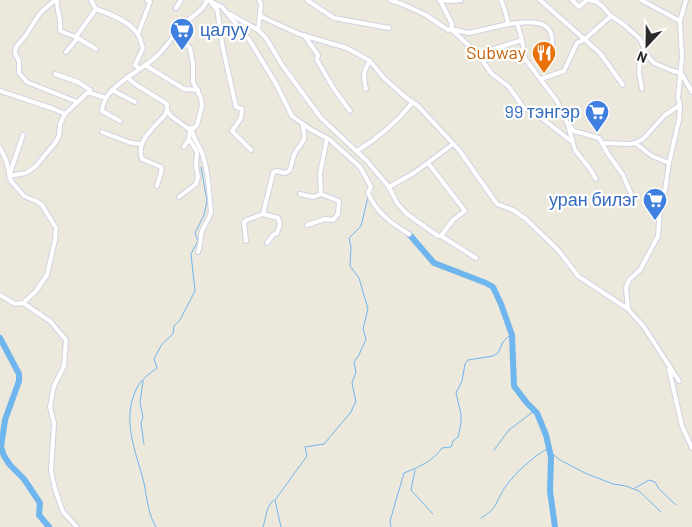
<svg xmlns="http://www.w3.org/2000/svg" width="692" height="527" viewBox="0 0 692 527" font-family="Barlow,sans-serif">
  <rect width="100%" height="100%" fill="#ece8dc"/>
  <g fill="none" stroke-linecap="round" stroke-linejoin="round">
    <!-- stream -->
    <g stroke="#6fb5ee" stroke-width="1">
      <polyline points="143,381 140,403 143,417 141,423 144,444"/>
      <polyline points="494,450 509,430 534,411"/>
      <polyline points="550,452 560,460 585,473 613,484 626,486 639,491 661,512"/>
      <polyline points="415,470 411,490 433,514"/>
      <polyline points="635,488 649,480 655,482 659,489 676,505"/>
      <path d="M481,518C499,508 495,501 506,486C514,474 537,453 549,448"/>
      <path d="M156,527C148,514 147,498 144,483C136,451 120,418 138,386C142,379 150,373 157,368L154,359L162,344L173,334L174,326L180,320L195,291L191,254L198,241L195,233L204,215L207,201L201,167"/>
      <path d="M263,527C266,518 266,506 274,500"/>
      <polyline points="281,527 275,500 307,456 305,447 324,444 351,412 354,405 356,402 352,383 356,372 354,362 359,355 366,339 363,329 368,309 359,278 350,266 351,247 349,238 361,226 368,197"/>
      <path d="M391,527L390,521L404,473C419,467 433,461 442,448L451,447L453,441L458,437L461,423V414L456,393L462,381L465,364L468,360L493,356L498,353L503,342L512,333"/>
    </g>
    <!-- river -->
    <g stroke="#6fb5ee" stroke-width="6">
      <polyline points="409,234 434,263 486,283 493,287 501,304 512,335 514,386 527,403 537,413 546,435 551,457 550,491 555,527"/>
      <polyline points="0,338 19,374 19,381 5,420 1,447 4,456 10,465 24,479 40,503 39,515 49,527"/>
    </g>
    <defs>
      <g id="street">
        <polyline points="55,0 40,13 26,35 16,47 15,53 19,61 19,73 27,82 77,102"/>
        <path d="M57,0C56,11 62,17 60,31L76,37V40L66,52"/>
        <path d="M91,0L96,9C108,13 130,22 137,33C140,37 141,43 143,48L135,65L140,69"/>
        <path d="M208,0L222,7L248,38L275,82L292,116L310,129L330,140L360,167L371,187L368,193C376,212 392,224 409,234"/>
        <polyline points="259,0 261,4 260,14 262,17 299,34 347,48 370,61 384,78 404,96 418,106 459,150 497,204 513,210 526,219 559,251 578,276 628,309"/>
        <polyline points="307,0 334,18 389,28"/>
        <polyline points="390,0 402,4 426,15 448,30 451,29 469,33 508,24"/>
        <polyline points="439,0 451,1 461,0"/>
        <polyline points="440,0 452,24 451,29 478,54 491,73 509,87 524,108 534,112 571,141"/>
        <polyline points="501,0 506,14 508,24 517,23 522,40 525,59 557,101 567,123 574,131 599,138 608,154 623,175 631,194"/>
        <polyline points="540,0 600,53 623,85"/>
        <polyline points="572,0 579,7 587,0"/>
        <polyline points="589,0 597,2 603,7 611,16 623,24 640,39 647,55 654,63 673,71 681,73 692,92"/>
        <polyline points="641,0 680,21"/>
        <polyline points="211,3 217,9 218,15 222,44 236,107 242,109 241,118 232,131 251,150"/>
        <polyline points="176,8 181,0"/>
        <polyline points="96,9 76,37 96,49"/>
        <polyline points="230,14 258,30"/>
        <polyline points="260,14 258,30 266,38 282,65 321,118 367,161 389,187 397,203 407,214 438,236 441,236 476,258"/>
        <path d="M517,23C534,21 554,21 552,44"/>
        <polyline points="138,34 150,2 147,0"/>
        <polyline points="176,35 190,48 193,64 193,82 201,98 202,106 197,125 194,128 189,128"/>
        <polyline points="304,35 318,55 317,60 334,89 350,111"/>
        <polyline points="478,54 522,40"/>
        <polyline points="145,65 184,89 198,90"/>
        <polyline points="55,74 78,82 90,90 90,93"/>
        <path d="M127,77L135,84L167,104V110L165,115C155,127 135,141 142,159L161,167C163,172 158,180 157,186"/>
        <polyline points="541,79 564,71 577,43 585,39 611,16"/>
        <path d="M366,89C363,77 363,71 370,61"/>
        <polyline points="642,89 639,73 640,58 647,55"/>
        <polyline points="112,90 135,102"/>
        <polyline points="0,91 54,109 65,114"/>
        <polyline points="167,110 171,116 190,130 189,139 184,147"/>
        <path d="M120,121L102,111C103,86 142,71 158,55C168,45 176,31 186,22C195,14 203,11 207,0"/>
        <polyline points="568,125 575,150 590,169 596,179"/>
        <path d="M191,128C194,142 200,145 203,156C209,174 209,193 211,211C210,218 205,224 202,231C200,238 201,245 198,252"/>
        <polyline points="102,132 131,143 141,144"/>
        <polyline points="603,143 630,144 635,143 652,156 669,163"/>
        <polyline points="635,143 643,139 665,115 680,105"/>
        <polyline points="0,148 6,160 11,181 24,196 36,201 42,205 56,228 55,240 47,275 36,291 23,303 15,304 0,295"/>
        <path d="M357,151C378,138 397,122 412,103"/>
        <polyline points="428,163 465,211 453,220 441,236"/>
        <path d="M9,176L26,173L35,167L55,143L59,136L60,124L65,114L87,93C93,92 99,97 104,97"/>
        <polyline points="9,176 23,135"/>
        <polyline points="389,187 414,173 453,144"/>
        <polyline points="300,194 313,197 321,194"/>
        <polyline points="179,197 196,184 198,177 196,166 197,152 189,139"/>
        <polyline points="263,214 278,218 280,224 277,233 273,235 267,243"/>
        <polyline points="307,225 325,219 333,220 338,214 339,201 321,194 320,174 327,138"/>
        <path d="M246,241L244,222L247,220L263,214L273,173L276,171L285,173L289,171C292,166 292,160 294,155C302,138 308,146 302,123"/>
        <polyline points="23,303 50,321 66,340 64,366 54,386 50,407 54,423 51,471 55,489 63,512 77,527"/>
        <polyline points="669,369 682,426 692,448"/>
        <polyline points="679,381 644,327 628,309 626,288 629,280 640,270 658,236 660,208 664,197 669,163 679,120 680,105 678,98 682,57 680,21 686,0"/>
      </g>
    </defs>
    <!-- street casing -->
    <use href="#street" stroke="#d1d1e3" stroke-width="6"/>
    <!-- street -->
    <use href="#street" stroke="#fff" stroke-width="4"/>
  </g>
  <!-- icons -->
  <defs>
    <symbol id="supermarket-pin" viewBox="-11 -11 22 30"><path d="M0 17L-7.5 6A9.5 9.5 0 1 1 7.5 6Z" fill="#3f7fe0" stroke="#fff"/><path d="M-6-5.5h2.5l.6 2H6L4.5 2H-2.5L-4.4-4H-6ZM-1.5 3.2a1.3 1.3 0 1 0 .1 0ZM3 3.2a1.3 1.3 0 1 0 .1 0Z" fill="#fff"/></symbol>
    <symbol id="restaurant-pin" viewBox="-11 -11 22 30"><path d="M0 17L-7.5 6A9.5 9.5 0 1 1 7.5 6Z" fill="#e8710a" stroke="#fff"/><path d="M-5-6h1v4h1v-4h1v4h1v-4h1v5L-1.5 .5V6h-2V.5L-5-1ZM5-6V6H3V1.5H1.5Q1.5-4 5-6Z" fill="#fff"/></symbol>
  </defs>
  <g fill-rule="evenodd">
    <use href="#supermarket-pin" x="168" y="16" width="28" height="38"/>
    <use href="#restaurant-pin" x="530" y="39" width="28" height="38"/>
    <use href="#supermarket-pin" x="583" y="98" width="28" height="38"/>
    <use href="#supermarket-pin" x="641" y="186" width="28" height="38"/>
  </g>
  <g text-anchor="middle" stroke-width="4.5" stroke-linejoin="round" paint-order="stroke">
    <!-- shop labels -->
    <g font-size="18" fill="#366cbe" stroke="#fff" text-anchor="end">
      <text x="200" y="36" text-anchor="start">цалуу</text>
      <text x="580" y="118">99 тэнгэр</text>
      <text x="638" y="206">уран билэг</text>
    </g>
    <!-- food labels -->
    <g font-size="18" fill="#c56008" stroke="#fff" text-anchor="end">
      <text x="526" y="59">Subway</text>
    </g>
  </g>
  <!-- north arrow -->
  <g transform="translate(647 45) rotate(202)" stroke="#ffffff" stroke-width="4" paint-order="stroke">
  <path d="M0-4L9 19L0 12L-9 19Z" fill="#2a2a2a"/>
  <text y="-8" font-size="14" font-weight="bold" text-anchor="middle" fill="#2a2a2a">N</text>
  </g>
</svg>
